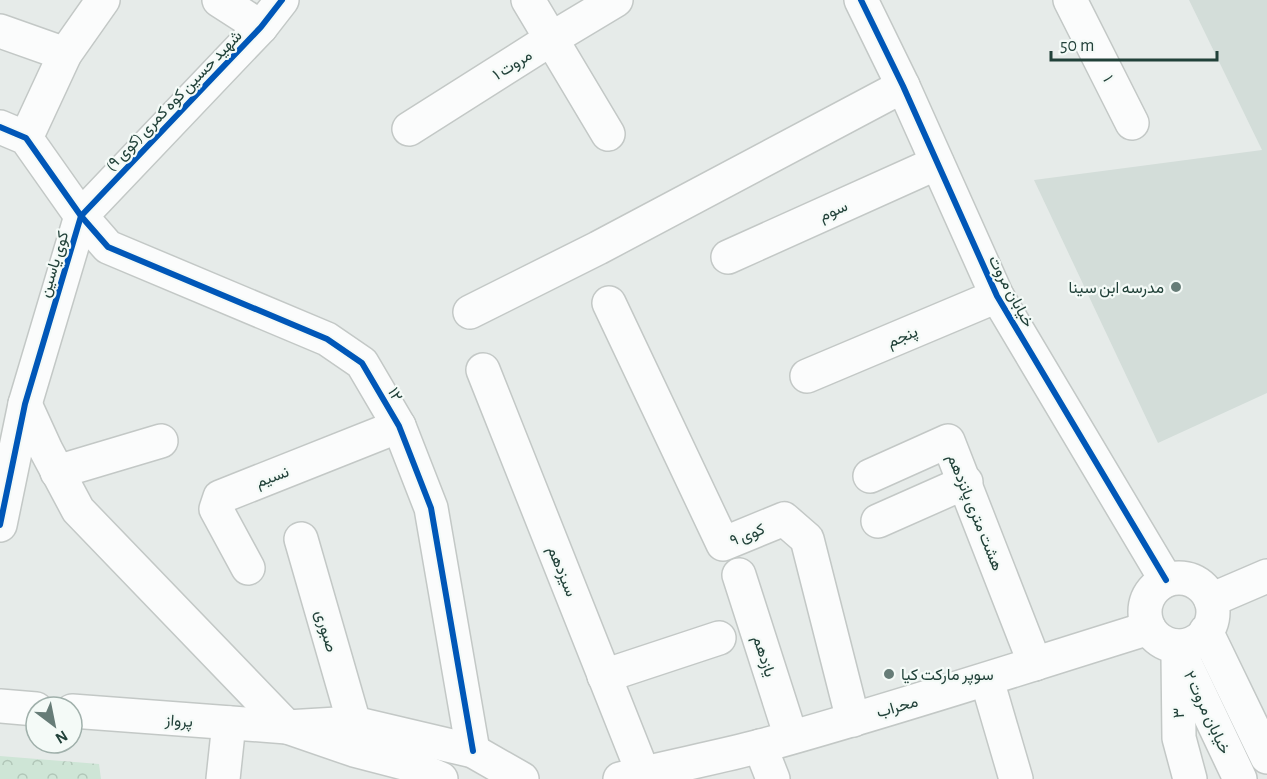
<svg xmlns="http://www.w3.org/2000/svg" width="1267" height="779" viewBox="0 0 1267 779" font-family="'Alegreya Sans',Vazirmatn,sans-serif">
  <defs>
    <pattern id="park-crowns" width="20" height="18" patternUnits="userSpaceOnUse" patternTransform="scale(1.5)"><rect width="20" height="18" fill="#cee5d6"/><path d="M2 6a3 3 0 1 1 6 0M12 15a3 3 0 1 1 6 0" fill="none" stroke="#b1c6b8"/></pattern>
  </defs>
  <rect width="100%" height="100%" fill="#e6ebe9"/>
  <!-- built -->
  <polygon fill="#d3ddd9" points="1189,0 1267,0 1267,393 1158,443 1034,180 1262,150"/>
  <!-- park -->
  <polygon fill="url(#park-crowns)" points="0,756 99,764 101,779 0,779"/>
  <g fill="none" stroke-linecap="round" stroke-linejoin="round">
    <defs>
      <g id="minor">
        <polyline points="219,0 261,27"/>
        <polyline points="528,0 608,134"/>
        <polyline points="861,0 903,86 997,296 1166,580"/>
        <polyline points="1070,0 1132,123"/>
        <polyline points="0,31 65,54"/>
        <polyline points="0,127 26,138 81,216 108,247 327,339 362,363 399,426 431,508 473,751"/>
        <polyline points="409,129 551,39 616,0"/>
        <polyline points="26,138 65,54 103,0"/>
        <polyline points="728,257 937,163"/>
        <polyline points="609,303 723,544 784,519 807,539 853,720"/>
        <polyline points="470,312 598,248 903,86"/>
        <polyline points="483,370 643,773"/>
        <polyline points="807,376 997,296"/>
        <polyline points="25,404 46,450 78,510 287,727 354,750 404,763 441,779"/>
        <polyline points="57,472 161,441"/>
        <polyline points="870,476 948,441 1035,664"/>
        <polyline points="878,521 966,482"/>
        <polyline points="0,525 25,404 81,216 261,27 282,0"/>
        <polyline points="301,539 354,723"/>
        <polyline points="248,568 216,509 220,497 399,426"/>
        <polyline points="739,575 791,737"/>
        <circle cx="1179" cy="612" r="34"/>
        <polyline points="1211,600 1267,576"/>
        <polyline points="1206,631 1267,757"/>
        <polyline points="1177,646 1240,779"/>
        <polyline points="1178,656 1179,738 1190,779"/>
        <polyline points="604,676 719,638"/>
        <polyline points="987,680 1016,779"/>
        <polyline points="0,706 36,709"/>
        <polyline points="72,711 287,727 354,723 473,751 522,779"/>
        <polyline points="760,746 773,779"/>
        <polyline points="223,779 229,723"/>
        <path d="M620,779C667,767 715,758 761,746C892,710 1020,668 1149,628"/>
      </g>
    </defs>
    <!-- minor casing -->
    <use href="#minor" stroke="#c3c8c6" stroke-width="36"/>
    <!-- minor -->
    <use href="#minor" stroke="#fbfcfc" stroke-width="33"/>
    <defs>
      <g id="cycleway">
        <polyline points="861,0 903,86 997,296 1166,580"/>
        <polyline points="0,127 26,138 81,216 108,247 327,339 362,363 399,426 431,508 473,751"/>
        <polyline points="0,525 25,404 81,216 261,27 282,0"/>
      </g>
    </defs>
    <!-- cycleway casing -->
    <use href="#cycleway" stroke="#f4faf7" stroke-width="10"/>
    <!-- cycleway -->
    <use href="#cycleway" stroke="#0057b8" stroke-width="6"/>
  </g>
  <!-- markers -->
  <g fill="#667c77" stroke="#f4faf7" stroke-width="2">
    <circle cx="1176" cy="287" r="6"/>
    <circle cx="889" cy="674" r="6"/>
  </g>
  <g text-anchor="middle" stroke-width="4.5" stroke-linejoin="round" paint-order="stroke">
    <!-- street labels -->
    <g font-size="16" fill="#214139" stroke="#f4faf7">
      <text transform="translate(512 64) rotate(-32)" y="6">مروت ۱</text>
      <text transform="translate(1109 78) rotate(63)" y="6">۱</text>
      <text transform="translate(173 100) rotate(-46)" y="6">شهید حسین کوه کمری (کوی ۹)</text>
      <text transform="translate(833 210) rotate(-24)" y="6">سوم</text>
      <text transform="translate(53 264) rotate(-73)" y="6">کوی یاسین</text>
      <text transform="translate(1012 291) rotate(62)" y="6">خیابان مروت</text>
      <text transform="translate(902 336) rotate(-23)" y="6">پنجم</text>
      <text transform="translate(396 394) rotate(60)" y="6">۱۲</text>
      <text transform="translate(272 476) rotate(-21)" y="6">نسیم</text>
      <text transform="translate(976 512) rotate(68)" y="6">هشت متری پانزدهم</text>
      <text transform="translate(747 534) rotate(-22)" y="6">کوی ۹</text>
      <text transform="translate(563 571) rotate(68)" y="6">سیزدهم</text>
      <text transform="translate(327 631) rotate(74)" y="6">صبوری</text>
      <text transform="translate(765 656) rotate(72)" y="6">یازدهم</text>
      <text transform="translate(897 706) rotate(-16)" y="6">محراب</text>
      <text transform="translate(1208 712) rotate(65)" y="6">خیابان مروت ۲</text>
      <text transform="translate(1178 713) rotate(-91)" y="6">۳</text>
      <text transform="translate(179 720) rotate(4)" y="6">پرواز</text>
    </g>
    <!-- poi labels -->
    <g font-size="16" fill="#214139" stroke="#f4faf7" text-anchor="end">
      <text x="1164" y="293">مدرسه ابن سینا</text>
      <text x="901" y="680" text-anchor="start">سوپر مارکت کیا</text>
    </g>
  </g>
  <!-- north arrow -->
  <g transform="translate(54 725) rotate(148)"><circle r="28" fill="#f4faf7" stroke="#a0b0ab" stroke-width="1.5"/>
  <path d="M0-4.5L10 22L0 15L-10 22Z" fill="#667c77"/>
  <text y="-9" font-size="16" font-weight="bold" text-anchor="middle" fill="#214139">N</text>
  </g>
  <!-- scale -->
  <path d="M1051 51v9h166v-9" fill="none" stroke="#214139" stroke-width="3"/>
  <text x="1060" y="51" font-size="18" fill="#214139" stroke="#f4faf7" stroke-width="4.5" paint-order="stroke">50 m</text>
</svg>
